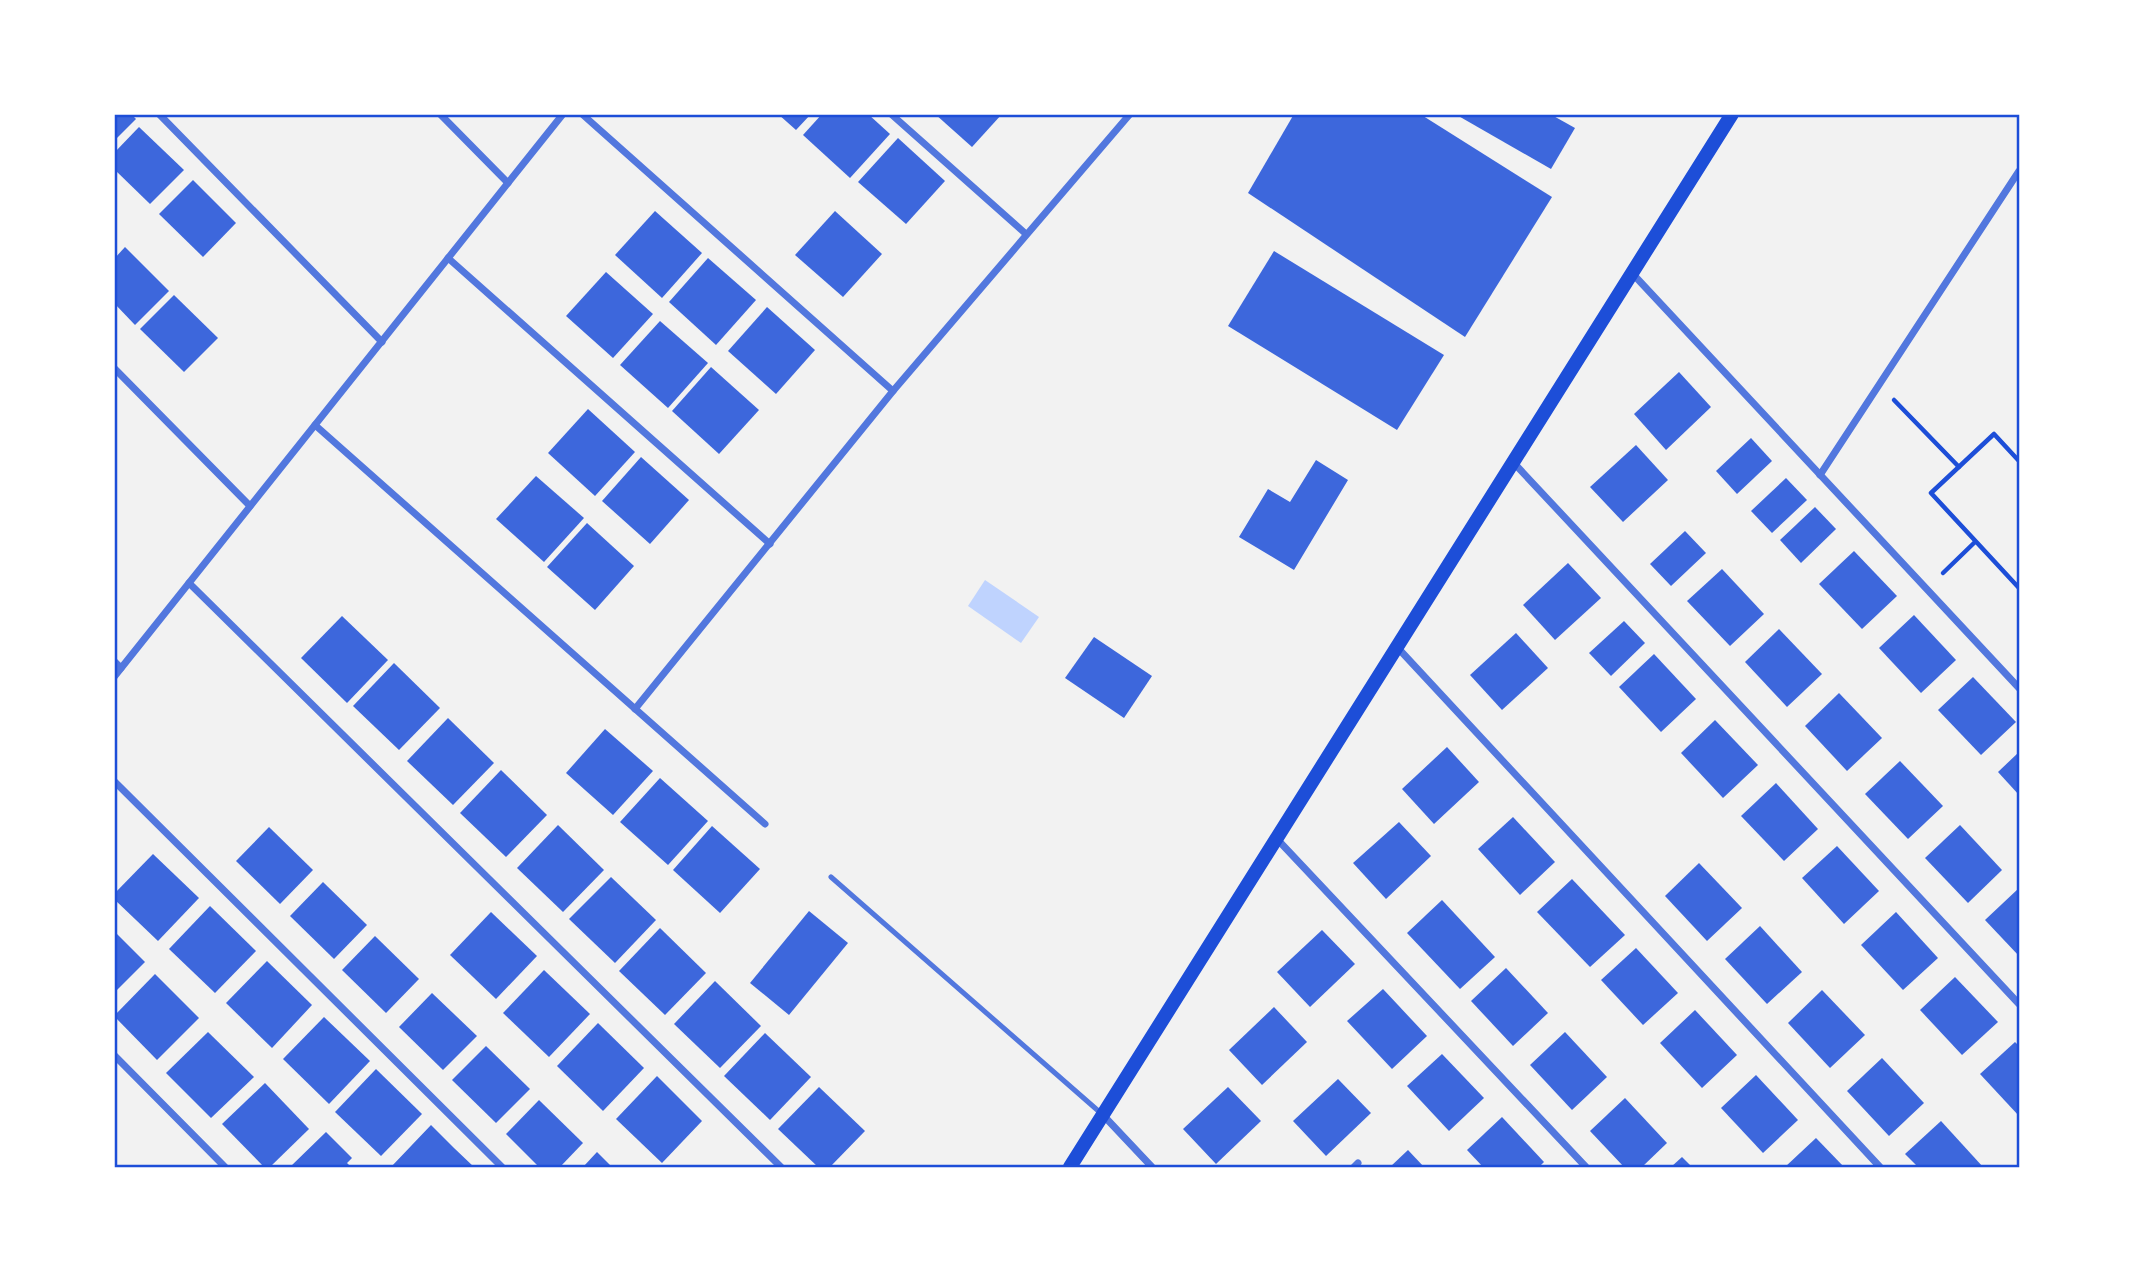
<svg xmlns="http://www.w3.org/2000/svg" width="2133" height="1281" viewBox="0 0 2133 1281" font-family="'Space Grotesk',sans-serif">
  <rect width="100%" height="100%" fill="#f2f2f2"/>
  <!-- water -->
  <polygon fill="#bfd3fe" points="985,580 1039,617 1021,643 968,606"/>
  <!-- building -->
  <g fill="#3d67dc">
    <polygon points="114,114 131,114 136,119 114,141"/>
    <polygon points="778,114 811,114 796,130"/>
    <polygon points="822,114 868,114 890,134 850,178 803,135"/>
    <polygon points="935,114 1002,114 972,147"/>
    <polygon points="1294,114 1420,114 1552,197 1465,337 1248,193"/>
    <polygon points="1455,114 1550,114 1575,128 1551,169"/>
    <polygon points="139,127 184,170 150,204 114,169 114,153"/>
    <polygon points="898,138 945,181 906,224 858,182"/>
    <polygon points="193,180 236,223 203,257 159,214"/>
    <polygon points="655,211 702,253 662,298 615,255"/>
    <polygon points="835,211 882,254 843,297 795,255"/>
    <polygon points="125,247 169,291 135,325 114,303 114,259"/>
    <polygon points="1274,251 1444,355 1397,430 1228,326"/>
    <polygon points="708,258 756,300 716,345 669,302"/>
    <polygon points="606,272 653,314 613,358 566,316"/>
    <polygon points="174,295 218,338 184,372 140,329"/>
    <polygon points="767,307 815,350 776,394 728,351"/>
    <polygon points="660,321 708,363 668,408 620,365"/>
    <polygon points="711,367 759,410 719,454 672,411"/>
    <polygon points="1679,372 1711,407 1666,450 1634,414"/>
    <polygon points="588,409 635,452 595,496 548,453"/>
    <polygon points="1751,438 1772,461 1737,494 1716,471"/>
    <polygon points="1636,445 1668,480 1623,522 1590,487"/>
    <polygon points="641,457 689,500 650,544 602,501"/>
    <polygon points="1316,460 1348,480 1294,570 1239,537 1268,489 1290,502"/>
    <polygon points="536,476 584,518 544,562 496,519"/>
    <polygon points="1786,478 1807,500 1772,533 1751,511"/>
    <polygon points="1815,507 1836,529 1801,563 1780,540"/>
    <polygon points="587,523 634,566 595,610 547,567"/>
    <polygon points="1685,531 1706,553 1671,586 1650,564"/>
    <polygon points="1854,551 1897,596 1862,629 1819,584"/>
    <polygon points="1568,563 1601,598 1555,640 1523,605"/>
    <polygon points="1722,569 1764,614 1730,646 1687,601"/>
    <polygon points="1914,615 1956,660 1921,693 1879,648"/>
    <polygon points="342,616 388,660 347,703 301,658"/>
    <polygon points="1624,621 1645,643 1611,676 1589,653"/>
    <polygon points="1779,629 1822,674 1787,707 1745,662"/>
    <polygon points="1516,633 1548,668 1502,710 1470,675"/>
    <polygon points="1094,637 1152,676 1124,718 1065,678"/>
    <polygon points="1654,654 1696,699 1661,732 1619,687"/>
    <polygon points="394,663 440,708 399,750 353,706"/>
    <polygon points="1973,677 2016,722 1981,755 1938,710"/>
    <polygon points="1839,693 1882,738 1847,771 1805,726"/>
    <polygon points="448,718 494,763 453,805 407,761"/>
    <polygon points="1715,720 1758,765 1723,798 1681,753"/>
    <polygon points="605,729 653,771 613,815 566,773"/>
    <polygon points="1447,747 1479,782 1434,824 1402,789"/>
    <polygon points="2019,752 2019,795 1998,772"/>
    <polygon points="1900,761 1943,806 1908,839 1865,794"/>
    <polygon points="501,770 547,815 506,857 460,813"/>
    <polygon points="660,778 708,821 668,865 620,822"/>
    <polygon points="1776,783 1818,829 1784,861 1741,816"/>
    <polygon points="1513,817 1555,862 1520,895 1478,849"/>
    <polygon points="1399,822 1431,856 1386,899 1353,863"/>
    <polygon points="558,825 604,870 563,912 517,868"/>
    <polygon points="1960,825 2002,870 1968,903 1925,858"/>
    <polygon points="712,826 760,869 720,913 673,870"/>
    <polygon points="269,827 313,870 280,904 236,861"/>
    <polygon points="1837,846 1879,891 1844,924 1802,878"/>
    <polygon points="153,854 199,898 158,941 114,899 114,894"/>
    <polygon points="1699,863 1742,908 1707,941 1665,896"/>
    <polygon points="611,877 656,920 615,963 569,919"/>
    <polygon points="1572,879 1625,935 1590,967 1537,912"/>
    <polygon points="323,882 367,925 334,959 290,916"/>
    <polygon points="2019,888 2019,956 1985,920"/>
    <polygon points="1442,900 1495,957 1460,989 1407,933"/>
    <polygon points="210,906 256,951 215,993 169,949"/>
    <polygon points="809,911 848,943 789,1015 750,983"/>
    <polygon points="491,912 537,956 496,999 450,955"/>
    <polygon points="1896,912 1938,958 1903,990 1861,945"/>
    <polygon points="1760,926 1802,972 1767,1004 1725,959"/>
    <polygon points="660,928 706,973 665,1015 619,971"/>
    <polygon points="1322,930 1355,964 1310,1007 1277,972"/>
    <polygon points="114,931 145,962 114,993"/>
    <polygon points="375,936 419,979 386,1013 342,970"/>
    <polygon points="1636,948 1678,993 1643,1025 1601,980"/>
    <polygon points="267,961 312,1005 272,1048 226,1003"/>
    <polygon points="1506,968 1548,1013 1513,1046 1471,1001"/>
    <polygon points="544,970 590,1014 549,1057 503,1013"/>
    <polygon points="155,974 199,1018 157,1060 114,1016"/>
    <polygon points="1955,977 1998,1022 1962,1055 1920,1010"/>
    <polygon points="715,981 761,1026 720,1068 674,1024"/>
    <polygon points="1383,989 1427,1036 1392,1069 1347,1021"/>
    <polygon points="1822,990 1865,1035 1830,1068 1788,1023"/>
    <polygon points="432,993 477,1036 443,1070 399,1027"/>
    <polygon points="1274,1007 1307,1042 1262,1085 1229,1050"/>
    <polygon points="1695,1010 1737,1055 1702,1088 1660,1043"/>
    <polygon points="324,1017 370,1061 329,1104 283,1059"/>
    <polygon points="598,1023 644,1068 603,1111 557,1066"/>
    <polygon points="208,1032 254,1077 211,1118 166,1073"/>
    <polygon points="1565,1032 1607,1077 1572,1110 1530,1065"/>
    <polygon points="765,1033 811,1077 770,1120 724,1076"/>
    <polygon points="2015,1042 2019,1046 2019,1116 1980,1074"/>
    <polygon points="486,1046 530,1089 496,1123 452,1080"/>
    <polygon points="1442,1054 1484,1098 1449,1131 1407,1086"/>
    <polygon points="1882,1058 1924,1103 1889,1136 1847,1091"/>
    <polygon points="376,1069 422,1114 381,1156 335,1112"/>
    <polygon points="1756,1075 1798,1120 1763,1153 1721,1108"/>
    <polygon points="657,1076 702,1121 662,1163 616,1119"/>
    <polygon points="1338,1079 1371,1113 1326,1156 1293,1121"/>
    <polygon points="265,1083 309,1129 270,1167 264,1167 222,1124"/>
    <polygon points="819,1087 865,1131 830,1167 818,1167 778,1129"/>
    <polygon points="1228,1087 1261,1121 1216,1164 1183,1129"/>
    <polygon points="1625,1098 1667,1143 1642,1167 1624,1167 1590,1131"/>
    <polygon points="539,1100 583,1143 560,1167 539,1167 506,1134"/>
    <polygon points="1502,1117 1544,1162 1539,1167 1483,1167 1467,1150"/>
    <polygon points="1941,1121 1983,1167 1918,1167 1905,1154"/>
    <polygon points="431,1125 454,1148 474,1167 391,1167"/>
    <polygon points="326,1132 352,1158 347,1163 351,1167 290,1167"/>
    <polygon points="1816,1138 1844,1167 1785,1167"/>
    <polygon points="1408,1150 1424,1167 1390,1167"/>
    <polygon points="597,1152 612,1167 583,1167"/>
    <polygon points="1682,1157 1692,1167 1671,1167"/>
  </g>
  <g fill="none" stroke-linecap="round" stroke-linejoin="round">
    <!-- path -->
    <g stroke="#1d4ed8" stroke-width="4.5">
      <polyline points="1894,400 1959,467"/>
      <polyline points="2019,461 1994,434 1931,493 2019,588"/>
      <polyline points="1943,573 1975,542"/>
    </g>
    <!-- service -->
    <polyline stroke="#5277de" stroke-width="5" points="831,877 1103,1115"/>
    <!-- minor -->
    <g stroke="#5277de" stroke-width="7">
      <polyline points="159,114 382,342"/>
      <polyline points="440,114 508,183"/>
      <polyline points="582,114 893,391"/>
      <polyline points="891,114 1026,234"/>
      <polyline points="448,258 770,544"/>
      <polyline points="1632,273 2019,688"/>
      <polyline points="114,368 250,506"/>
      <polyline points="315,425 765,824"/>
      <polyline points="1513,462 2019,1004"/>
      <polyline points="1820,475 2019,171"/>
      <polyline points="189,583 781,1167"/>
      <polyline points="1397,647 1880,1167"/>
      <polyline points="114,661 121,668"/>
      <polyline points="114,677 563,114"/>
      <polyline points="635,709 893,391 1130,114"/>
      <polyline points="114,781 502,1167"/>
      <polyline points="1277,839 1586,1167"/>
      <polyline points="114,1055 225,1167"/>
      <polyline points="1103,1115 1152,1167"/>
      <polyline points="1354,1167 1358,1163"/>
    </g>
    <!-- secondary -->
    <polyline stroke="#1d4ed8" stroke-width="14" points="1070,1167 1732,114"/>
  </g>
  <!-- border -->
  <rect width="2133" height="1281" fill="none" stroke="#ffffff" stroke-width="231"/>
  <rect x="116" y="116" width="1902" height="1050" fill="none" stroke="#1d4ed8" stroke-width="2.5"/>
</svg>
